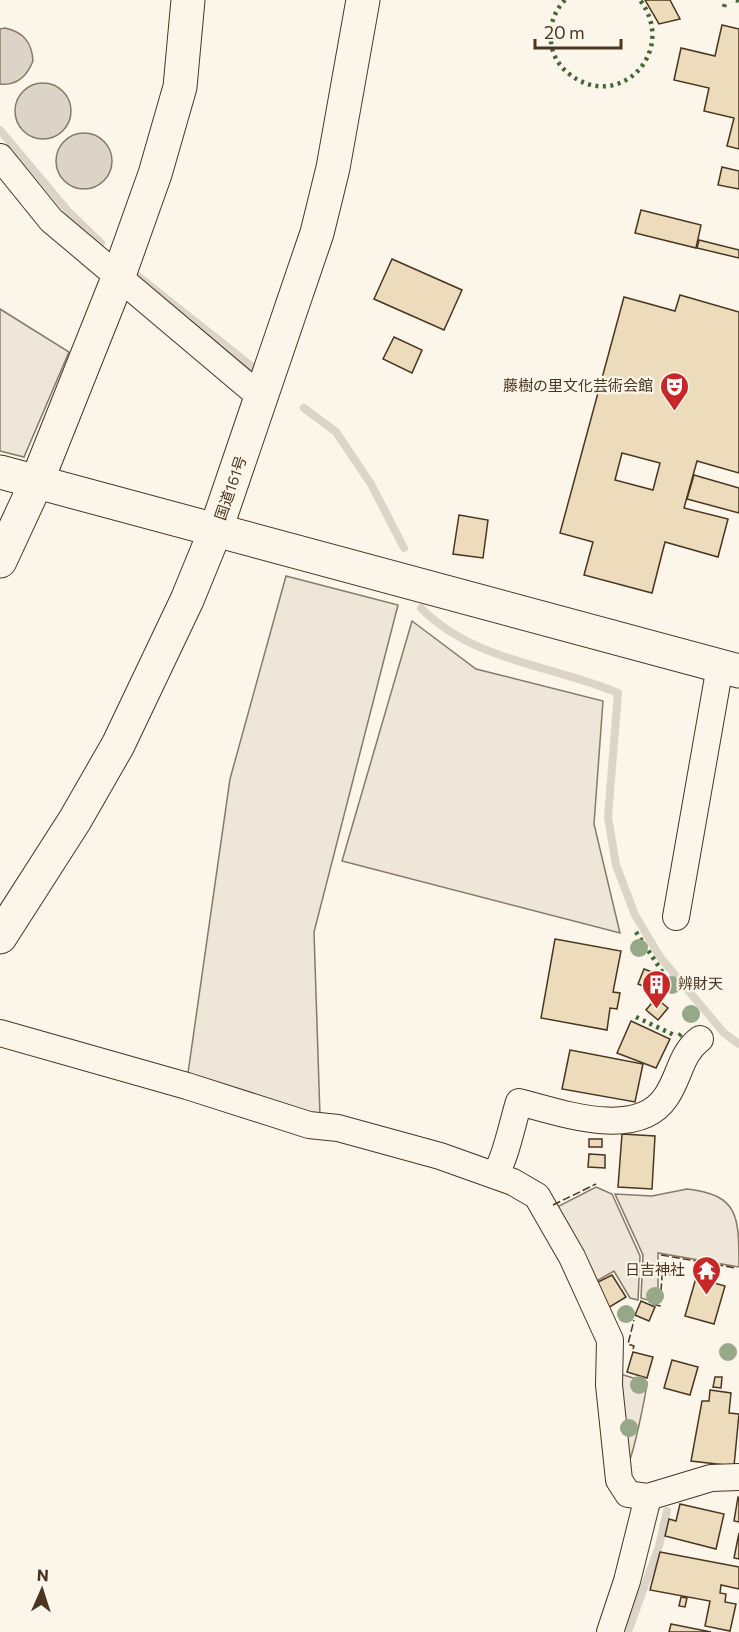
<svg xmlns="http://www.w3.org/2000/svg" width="739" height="1632" viewBox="0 0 739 1632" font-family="Commissioner,'Noto Sans JP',sans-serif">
  <rect width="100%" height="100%" fill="#fbf6e9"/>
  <!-- green -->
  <g fill="#ede6d9" stroke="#887966" stroke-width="1.5">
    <polygon points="0,309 69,352 24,457 0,451"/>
    <polygon points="286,576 398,605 314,932 320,1116 188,1073 230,779"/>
    <polygon points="412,621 476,669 603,701 594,824 620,933 342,861"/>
    <polygon points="596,1187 612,1194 640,1256 638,1300 630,1298 614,1271 595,1282 557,1207"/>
    <path d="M687,1189C739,1195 739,1216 739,1267L658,1253V1303L641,1298L643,1255L615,1194L652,1196Z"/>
    <path d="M620,1374L647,1382C646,1394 633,1458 627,1466Z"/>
  </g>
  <!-- water -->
  <g fill="#dcd4c6" stroke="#887966" stroke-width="1.5">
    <path d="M5,28C23,32 32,42 33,61C27,76 17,86 0,84V29Z"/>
    <circle cx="43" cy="111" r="28"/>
    <circle cx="84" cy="161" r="28"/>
  </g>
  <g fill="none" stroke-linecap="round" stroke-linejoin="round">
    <!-- stream -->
    <g stroke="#dcd4c6" stroke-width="8">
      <polyline points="0,130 68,211 101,243"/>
      <polyline points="134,273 255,369"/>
      <polyline points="304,408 336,432 371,484 404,548"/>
      <path d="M421,608C474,662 553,665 618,693L608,817L616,865L635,915L660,957L724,1033L739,1044"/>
      <polyline points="628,1632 659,1546 667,1511"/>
    </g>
  </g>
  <!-- building -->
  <g fill="#ecdcbc" stroke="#4a3520" stroke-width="1.5" fill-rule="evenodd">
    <polygon points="645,0 670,0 680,19 659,24"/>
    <polygon points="722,25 739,29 739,149 727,146 734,118 704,111 709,88 674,80 681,48 715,56"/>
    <polygon points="722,167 739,171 739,189 718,185"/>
    <polygon points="641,210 701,225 696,248 635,233"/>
    <polygon points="699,240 739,250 739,258 697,248"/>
    <polygon points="392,259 462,290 444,330 374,299"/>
    <path d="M680,295L739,312V473L697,461L684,508L728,519L718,557L665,542L652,593L584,575L593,542L560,533L624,297L675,311ZM622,453L660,463L653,490L615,480Z"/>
    <polygon points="394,337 422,350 412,373 383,359"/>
    <polygon points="694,475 739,488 739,513 687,499"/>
    <polygon points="459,515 488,520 483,558 453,554"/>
    <polygon points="555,939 621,951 613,992 620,993 617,1009 610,1008 607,1030 541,1018"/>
    <polygon points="644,969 652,972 646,987 638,984"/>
    <polygon points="656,998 668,1008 658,1020 646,1010"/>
    <polygon points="631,1021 670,1039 656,1068 617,1053"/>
    <polygon points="570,1050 643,1064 635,1102 562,1089"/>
    <polygon points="622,1134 655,1136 652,1189 618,1187"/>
    <rect x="589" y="1139" width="13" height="8"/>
    <polygon points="589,1154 605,1155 605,1168 588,1167"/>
    <polygon points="666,1265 675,1266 675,1275 665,1274"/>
    <polygon points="612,1275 626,1297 608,1308 594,1284"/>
    <polygon points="696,1278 725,1286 714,1324 685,1316"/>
    <polygon points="641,1301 655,1307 649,1321 635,1315"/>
    <polygon points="633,1352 653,1357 647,1378 627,1372"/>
    <polygon points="672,1360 698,1367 690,1395 664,1388"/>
    <polygon points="715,1377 722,1377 721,1388 713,1387"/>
    <polygon points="710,1390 731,1393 729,1413 739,1414 734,1466 691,1461 702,1401 709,1401"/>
    <polygon points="738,1497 739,1498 739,1522 734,1521"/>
    <polygon points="680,1504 724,1514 716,1549 665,1536 669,1519 676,1521"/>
    <polygon points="739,1533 739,1559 734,1558"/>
    <polygon points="660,1552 739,1567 739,1589 721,1585 720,1593 726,1594 725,1602 736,1604 730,1631 705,1626 710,1601 650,1590"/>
    <polygon points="681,1597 687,1598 685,1607 679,1606"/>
    <polygon points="671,1624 711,1632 669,1632"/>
  </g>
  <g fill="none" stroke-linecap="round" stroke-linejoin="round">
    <defs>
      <g id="street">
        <polyline points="0,157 51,220 262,398"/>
        <polyline points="676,917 720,666"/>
        <polyline points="0,1033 187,1086 309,1125 338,1128 440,1156 513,1182 537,1196 572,1257 610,1340 609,1385 619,1480 628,1494 648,1497 711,1478 739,1477"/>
        <path d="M494,1175C505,1163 513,1120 519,1102C559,1112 637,1141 666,1097C680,1077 680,1054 700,1039"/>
        <polyline points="610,1632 627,1581 648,1497"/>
      </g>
      <polyline id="secondary" points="0,472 739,671"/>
      <g id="highway">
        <polyline points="0,561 37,481 118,278 155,174 180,87 188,0"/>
        <polyline points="0,937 75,820 118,745 187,600 216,529 317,233 333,168 363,0"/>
      </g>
    </defs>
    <!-- street casing -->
    <use href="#street" stroke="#4a3520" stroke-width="28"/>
    <!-- secondary casing -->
    <use href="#secondary" stroke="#4a3520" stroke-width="35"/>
    <!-- highway casing -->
    <use href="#highway" stroke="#4a3520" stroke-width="35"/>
    <!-- street -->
    <use href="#street" stroke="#fbf6e9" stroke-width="26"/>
    <!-- secondary -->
    <use href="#secondary" stroke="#fbf6e9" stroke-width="33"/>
    <!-- highway -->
    <use href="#highway" stroke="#fbf6e9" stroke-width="33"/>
    <!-- hedge -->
    <g stroke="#436837" stroke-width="4.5" stroke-dasharray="3 4.5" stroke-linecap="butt">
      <path d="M565,0C554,11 549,27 551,42C552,54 559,66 568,73C618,114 679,52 640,0"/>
      <polyline points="736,0 739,1"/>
      <polyline points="724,7 726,0"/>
      <polyline points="636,932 665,976"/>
      <polyline points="636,1017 674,1035"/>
      <polyline points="679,1036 683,1032"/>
    </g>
    <!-- fence -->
    <g stroke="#4a3520" stroke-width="1.5" stroke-dasharray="8 3" stroke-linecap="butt">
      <polyline points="553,1205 596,1184"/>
      <polyline points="661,1255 736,1268"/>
      <polyline points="653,1304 660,1306 663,1262"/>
      <polyline points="633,1349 634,1346 628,1344 634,1320"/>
    </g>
  </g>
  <!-- trees -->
  <g fill="#96a887">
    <circle cx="639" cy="948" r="9"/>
    <circle cx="672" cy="985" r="9"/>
    <circle cx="691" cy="1014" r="9"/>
    <circle cx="655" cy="1296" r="9"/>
    <circle cx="626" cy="1314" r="9"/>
    <circle cx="728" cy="1352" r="9"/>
    <circle cx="639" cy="1385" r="9"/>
    <circle cx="629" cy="1428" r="9"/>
  </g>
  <!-- icons -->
  <defs>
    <symbol id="theatre-pin" viewBox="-11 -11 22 30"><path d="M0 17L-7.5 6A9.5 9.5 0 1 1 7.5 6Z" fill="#c62828" stroke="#fbf6e9"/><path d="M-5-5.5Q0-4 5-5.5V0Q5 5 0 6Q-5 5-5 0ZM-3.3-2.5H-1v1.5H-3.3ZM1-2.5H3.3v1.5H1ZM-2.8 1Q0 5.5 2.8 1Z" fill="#fff"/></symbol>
    <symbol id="building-pin" viewBox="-11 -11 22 30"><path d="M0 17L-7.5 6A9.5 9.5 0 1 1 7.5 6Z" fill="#c62828" stroke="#fbf6e9"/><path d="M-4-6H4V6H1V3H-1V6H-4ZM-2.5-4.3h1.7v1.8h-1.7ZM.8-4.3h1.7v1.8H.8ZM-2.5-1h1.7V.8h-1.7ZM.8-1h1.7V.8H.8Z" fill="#fff"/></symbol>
    <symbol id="temple-pin" viewBox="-11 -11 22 30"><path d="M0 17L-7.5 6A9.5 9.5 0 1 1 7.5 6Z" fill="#c62828" stroke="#fbf6e9"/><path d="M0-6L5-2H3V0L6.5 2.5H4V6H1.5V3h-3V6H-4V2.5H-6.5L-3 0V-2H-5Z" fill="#fff"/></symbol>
  </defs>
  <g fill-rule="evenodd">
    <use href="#theatre-pin" x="658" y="370" width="33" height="45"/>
    <use href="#building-pin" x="640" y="968" width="33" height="45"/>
    <use href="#temple-pin" x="690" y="1254" width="33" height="45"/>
  </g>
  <g text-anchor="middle" stroke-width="4.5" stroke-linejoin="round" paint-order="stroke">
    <!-- poi labels -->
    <g font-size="15" fill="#4a3520" stroke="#fbf6e9" text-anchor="end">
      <text x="653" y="391">藤樹の里文化芸術会館</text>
      <text x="678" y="989" text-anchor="start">辨財天</text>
      <text x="685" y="1275">日吉神社</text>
    </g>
    <!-- street labels -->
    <g font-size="15" fill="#4a3520" stroke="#fbf6e9">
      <text transform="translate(231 488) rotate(-71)" y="5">国道161号</text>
    </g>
  </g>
  <!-- north arrow -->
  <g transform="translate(42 1590) rotate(3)" stroke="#fbf6e9" stroke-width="4.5" paint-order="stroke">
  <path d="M0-4.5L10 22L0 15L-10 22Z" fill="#4a3520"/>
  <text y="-9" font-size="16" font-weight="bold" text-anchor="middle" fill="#4a3520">N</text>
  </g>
  <!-- scale -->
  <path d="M535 39v9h86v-9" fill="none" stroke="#4a3520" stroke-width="3"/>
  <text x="544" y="39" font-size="18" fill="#4a3520" stroke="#fbf6e9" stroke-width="4.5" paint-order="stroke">20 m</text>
</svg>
